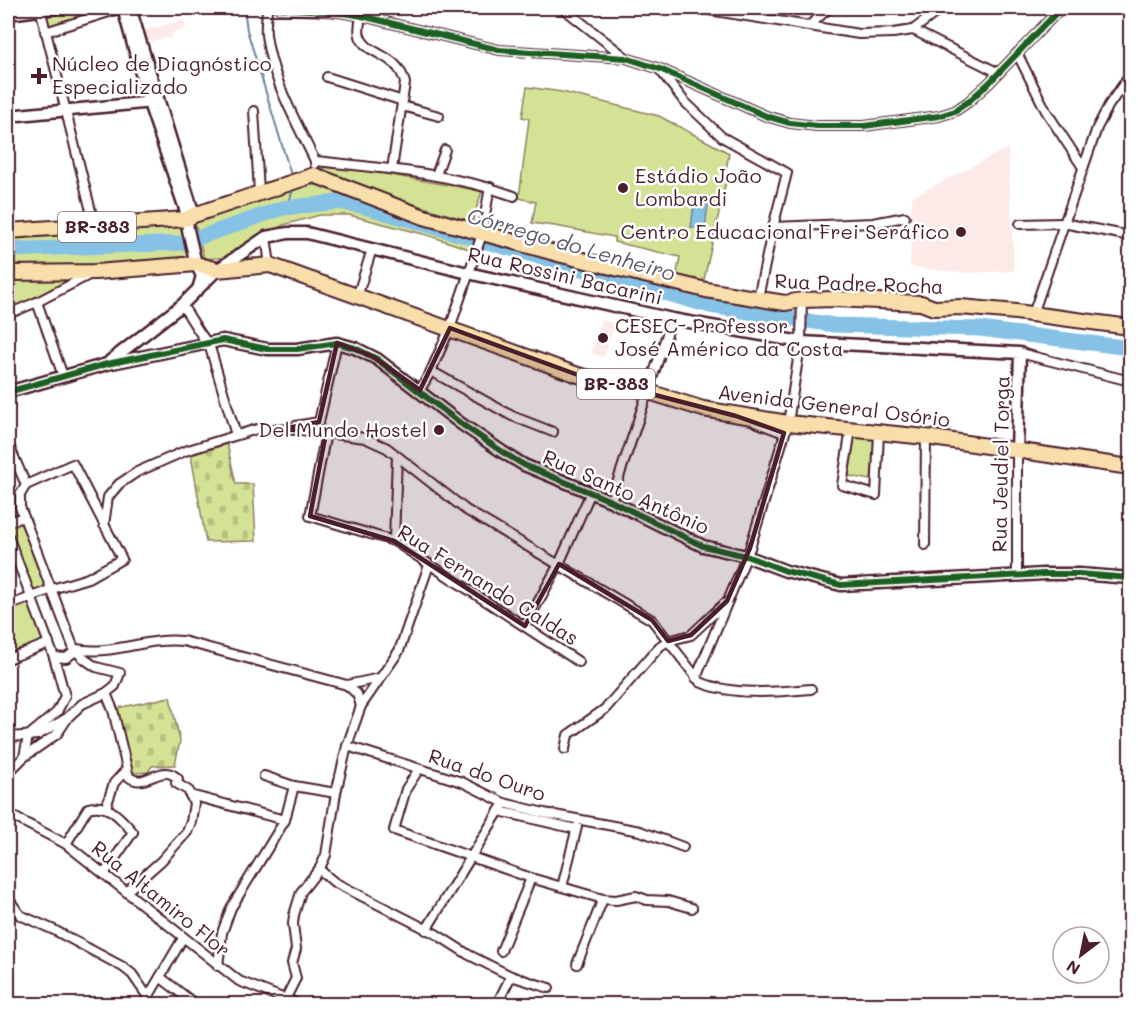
<svg xmlns="http://www.w3.org/2000/svg" width="1138" height="1012" viewBox="0 0 1138 1012" font-family="Mali,sans-serif">
  <defs>
    <pattern id="cemetery-stones" width="16" height="16" patternUnits="userSpaceOnUse" patternTransform="scale(1.5)"><rect width="16" height="16" fill="#d4e296"/><path d="M2 7V4a2 2 0 0 1 4 0v3zM10 15v-3a2 2 0 0 1 4 0v3z" fill="#b8c181"/></pattern>
    <pattern id="water-ripples" width="26" height="14" patternUnits="userSpaceOnUse" patternTransform="scale(1.5)"><rect width="26" height="14" fill="#85c2e5"/><path d="M2 4q2-2 4 0t4 0M15 11q2-2 4 0t4 0" fill="none" stroke="#74a6c5"/></pattern>
  </defs>
  <rect width="100%" height="100%" fill="#fff"/>
  <filter id="ink" filterUnits="userSpaceOnUse"><feTurbulence type="fractalNoise" baseFrequency=".0167" numOctaves="2"/><feDisplacementMap in="SourceGraphic" scale="12" xChannelSelector="R" yChannelSelector="G"/><feConvolveMatrix kernelMatrix="1 2 1 2 8 2 1 2 1" color-interpolation-filters="sRGB"/></filter>
  <g filter="url(#ink)">
    <!-- built -->
    <g fill="#fceae8">
      <polygon points="724,8 823,8 809,23"/>
      <polygon points="184,20 186,29 173,32 171,38 165,38 144,43 141,31"/>
      <polygon points="1008,148 1014,271 965,273 910,267 912,197"/>
      <polygon points="601,320 615,323 604,357 591,353"/>
    </g>
    <!-- green -->
    <g fill="#d4e296" stroke="#8f8060" stroke-width="1.5">
      <polygon points="66,8 110,8 49,28 44,11"/>
      <polygon points="527,87 562,92 659,116 729,153 725,176 727,177 703,284 676,278 680,257 614,242 614,237 555,226 532,223 536,202 519,198 529,119 522,117"/>
      <polygon points="327,164 482,191 472,222 327,177 324,169"/>
      <polygon points="302,185 320,185 476,234 472,250 427,235 349,215 320,215 283,225 228,257 204,259 195,223"/>
      <polygon points="183,225 192,260 8,268 8,232 139,229"/>
      <polygon points="85,274 8,311 8,278"/>
      <polygon points="855,436 875,439 871,480 849,476"/>
      <polygon points="20,522 47,587 32,593 8,533 8,527"/>
      <polygon points="28,602 43,641 10,654 8,647 8,609"/>
    </g>
    <!-- cemetery -->
    <g fill="url(#cemetery-stones)" stroke="#8f8060" stroke-width="1.5">
      <polygon points="227,444 236,484 253,484 256,541 206,542 191,455"/>
      <polygon points="170,697 180,741 175,765 152,766 148,772 132,773 117,708"/>
    </g>
    <!-- water -->
    <polygon fill="url(#water-ripples)" stroke="#6d819b" stroke-width="1.5" points="695,196 709,197 705,229 691,227"/>
    <g fill="none" stroke-linecap="round" stroke-linejoin="round">
      <!-- stream -->
      <g stroke="#6d819b" stroke-width="2">
        <polyline points="244,8 247,30 292,178"/>
        <polyline points="283,208 290,199 294,186"/>
      </g>
      <!-- river -->
      <polyline stroke="#85c2e5" stroke-width="15" points="8,250 183,243 283,208 338,202 365,207 710,306 834,325 980,329 1130,348"/>
      <defs>
        <g id="street">
          <polyline points="40,8 95,227"/>
          <path d="M267,8C267,16 265,26 266,35C272,80 296,121 315,161V164"/>
          <polyline points="279,8 339,12 362,16 499,50 626,58 660,69 766,116 790,123 817,126 864,126 939,116 955,111 968,102 989,83 1061,8"/>
          <path d="M363,8C362,16 357,27 360,36C366,56 398,52 405,83L392,169"/>
          <polyline points="563,8 625,57"/>
          <polyline points="696,8 859,34 893,33 913,30 942,8"/>
          <polyline points="810,25 829,8"/>
          <polyline points="913,30 999,73"/>
          <polyline points="45,32 122,8"/>
          <polyline points="1017,53 1046,111 1082,166"/>
          <polyline points="660,70 684,101 722,137 787,173 773,227 758,298"/>
          <polyline points="327,77 403,101"/>
          <polyline points="402,106 439,116"/>
          <polyline points="254,111 259,192"/>
          <path d="M315,161C383,168 450,173 514,196"/>
          <polyline points="436,175 445,150"/>
          <polyline points="1020,224 1063,223 1130,236"/>
          <polyline points="773,227 873,223 905,217"/>
          <polyline points="266,237 270,265"/>
          <polyline points="357,297 372,249"/>
          <polyline points="37,302 63,376"/>
          <path d="M182,305C188,313 203,340 209,344L236,435"/>
          <polyline points="8,314 37,302 89,275"/>
          <polyline points="1033,314 1097,128 1109,105 1130,75"/>
          <polyline points="1020,353 1130,381"/>
          <polyline points="431,371 512,416 553,432"/>
          <polyline points="420,390 431,371 450,328 474,258 481,237 490,187"/>
          <polyline points="755,422 784,433"/>
          <polyline points="295,426 319,422 337,343"/>
          <polyline points="851,429 842,485 876,495 879,433"/>
          <polyline points="326,433 310,516 394,541 579,662"/>
          <polyline points="8,443 26,485"/>
          <path d="M26,485L20,495V507L74,649L83,658L96,667L120,673L115,686L106,693L113,710L129,777C146,790 162,761 178,779L176,783L189,791L190,795L285,820"/>
          <polyline points="611,501 672,319"/>
          <polyline points="8,522 24,517"/>
          <path d="M104,525L108,497L119,484L137,472L185,451L257,429L302,430L365,438L387,448L466,510L652,620L700,682C732,696 777,692 811,689"/>
          <polyline points="8,536 54,657 65,696 57,712 28,736 24,757 8,773"/>
          <polyline points="394,541 397,456"/>
          <polyline points="925,545 926,437"/>
          <polyline points="1017,575 1017,450"/>
          <polyline points="8,606 52,589 88,578 122,559 73,464 26,485"/>
          <polyline points="525,626 559,564 591,492"/>
          <path d="M76,649C112,656 146,637 183,641L347,685"/>
          <polyline points="54,657 66,658 73,653 74,649"/>
          <polyline points="8,659 49,643"/>
          <polyline points="696,678 750,548 788,423 801,340 802,300"/>
          <polyline points="361,706 357,694 347,685 380,678"/>
          <polyline points="8,737 38,735 67,718 82,704 106,693"/>
          <polyline points="347,746 462,782 504,803 544,813 640,831 683,847"/>
          <polyline points="565,749 568,735 605,709 660,646 668,641 691,635 724,604"/>
          <polyline points="24,757 57,734 67,719"/>
          <polyline points="419,769 406,789 394,830 531,878 603,899 616,900 636,896 647,900 668,901 692,908"/>
          <polyline points="264,776 294,786 336,793"/>
          <polyline points="106,807 114,783 126,770"/>
          <polyline points="8,811 12,816 66,844 239,981 298,1004"/>
          <polyline points="499,811 576,829"/>
          <path d="M66,844L88,808C109,802 120,818 133,832L104,874"/>
          <polyline points="320,868 321,871 334,882 436,934 469,955 511,976 549,988"/>
          <polyline points="562,887 577,827"/>
          <polyline points="127,891 161,861 187,832 191,822 194,803 190,795"/>
          <polyline points="8,898 20,915 54,930 123,967 132,974 148,997"/>
          <polyline points="426,930 504,803"/>
          <polyline points="501,951 531,878"/>
          <polyline points="577,964 603,899"/>
          <polyline points="218,966 222,933 231,908 285,820 294,786"/>
          <polyline points="160,977 195,1004"/>
          <polyline points="144,1004 183,938"/>
          <polyline points="283,1004 296,978 292,963 296,949 293,924 294,915 301,892 320,868 326,855 336,793 347,746 361,706 399,651 429,565"/>
          <polyline points="497,1004 511,976"/>
        </g>
        <g id="secondary">
          <polyline points="123,8 149,103 186,212 188,230 196,264 202,276 199,286"/>
          <polyline points="131,11 194,215"/>
          <polyline points="8,14 55,8"/>
          <polyline points="8,116 153,102"/>
          <polyline points="110,361 182,305 217,270 266,237 288,233 307,233 468,273 672,319 801,342 1020,353 1017,450"/>
          <polyline points="8,392 107,364 223,340 267,349 297,349 337,343 355,348 377,359 460,423 504,453 524,465 611,501 703,546 746,556 786,571 841,585 1044,574 1079,574 1130,578"/>
        </g>
        <g id="highway">
          <polyline points="8,231 186,219 194,215 314,175 424,217 562,255 706,290 785,303 802,300 834,299 921,303 934,308 961,307 1016,312 1130,327"/>
          <polyline points="8,273 96,272 196,264 217,270 270,265 578,375 649,392 703,409 788,423 926,437 1130,467"/>
        </g>
      </defs>
      <!-- street casing -->
      <use href="#street" stroke="#4a1f2b" stroke-width="12"/>
      <!-- secondary casing -->
      <use href="#secondary" stroke="#4a1f2b" stroke-width="15"/>
      <!-- highway casing -->
      <use href="#highway" stroke="#4a1f2b" stroke-width="18"/>
      <!-- street -->
      <use href="#street" stroke="#fff" stroke-width="8"/>
      <!-- secondary -->
      <use href="#secondary" stroke="#fff" stroke-width="10"/>
      <!-- highway -->
      <use href="#highway" stroke="#f8deab" stroke-width="14"/>
      <defs>
        <g id="cycleway">
          <polyline points="279,8 339,12 362,16 499,50 626,58 660,69 766,116 790,123 817,126 864,126 939,116 955,111 968,102 989,83 1061,8"/>
          <polyline points="8,392 107,364 223,340 267,349 297,349 337,343 355,348 377,359 460,423 504,453 524,465 611,501 703,546 746,556 786,571 841,585 1044,574 1079,574 1130,578"/>
        </g>
      </defs>
      <!-- cycleway casing -->
      <use href="#cycleway" stroke="#fff" stroke-width="10"/>
      <!-- cycleway -->
      <use href="#cycleway" stroke="#1b5e20" stroke-width="6"/>
    </g>
  </g>
  <!-- marked area -->
  <path fill="#4a1f2b" fill-opacity="0.2" stroke="#4a1f2b" stroke-width="4.5" stroke-linejoin="round" d="M450,328L578,375L736,416L784,433L750,548L727,601L691,635L668,641L652,620L559,564L525,626L394,541L310,516L326,433L282,429L319,422L337,343L372,356L420,390Z"/>
  <!-- markers -->
  <g fill="#4a1f2b" stroke="#fff" stroke-width="2">
    <path d="M36 67h6v6h6v6h-6v6h-6v-6h-6v-6h6z"/>
    <circle cx="623" cy="188" r="6"/>
    <circle cx="961" cy="232" r="6"/>
    <circle cx="603" cy="338" r="6"/>
    <circle cx="439" cy="430" r="6"/>
  </g>
  <g text-anchor="middle" stroke-width="5" stroke-linejoin="round" paint-order="stroke">
    <!-- shield labels -->
    <g fill="#fff" stroke="#80626b" stroke-width="1.5">
      <rect x="58" y="212" width="78" height="30" rx="4.5"/>
      <rect x="577" y="369" width="78" height="30" rx="4.5"/>
    </g>
    <g font-size="18" font-weight="bold" fill="#4a1f2b">
      <text x="97" y="233">BR-383</text>
      <text x="616" y="390">BR-383</text>
    </g>
    <!-- poi labels -->
    <g font-size="20" fill="#4a1f2b" stroke="#fff" text-anchor="start">
      <text x="52" y="71">Núcleo de Diagnóstico<tspan x="52" dy="23">Especializado</tspan></text>
      <text x="635" y="183">Estádio João<tspan x="635" dy="23">Lombardi</tspan></text>
      <text x="949" y="239" text-anchor="end">Centro Educacional Frei Seráfico</text>
      <text x="615" y="333">CESEC- Professor<tspan x="615" dy="23">José Américo da Costa</tspan></text>
      <text x="427" y="437" text-anchor="end">Del Mundo Hostel</text>
    </g>
    <!-- street labels -->
    <g font-size="20" fill="#4a1f2b" stroke="#fff">
      <text transform="translate(565 276) rotate(13)" y="7">Rua Rossini Bacarini</text>
      <text transform="translate(859 284) rotate(2)" y="7">Rua Padre Rocha</text>
      <text transform="translate(834 406) rotate(7)" y="7">Avenida General Osório</text>
      <text transform="translate(1001 464) rotate(-89)" y="7">Rua Jeudiel Torga</text>
      <text transform="translate(626 492) rotate(24)" y="7">Rua Santo Antônio</text>
      <text transform="translate(488 585) rotate(32)" y="7">Rua Fernando Caldas</text>
      <text transform="translate(487 775) rotate(19)" y="7">Rua do Ouro</text>
      <text transform="translate(161 899) rotate(39)" y="7">Rua Altamiro Flor</text>
    </g>
    <!-- water labels -->
    <g font-size="21" font-style="italic" fill="#5f586c" stroke="#fff">
      <text transform="translate(571 245) rotate(16)" y="7">Córrego do Lenheiro</text>
    </g>
  </g>
  <!-- margin -->
  <rect width="1138" height="1012" fill="none" stroke="#fff" stroke-width="30"/>
  <rect x="15" y="15" width="1108" height="982" fill="none" stroke="#4a1f2b" stroke-width="2" filter="url(#ink)"/>
  <!-- north arrow -->
  <g transform="translate(1081 955) rotate(212)"><circle r="28" fill="#ffffff" stroke="#b7a5aa" stroke-width="1.5"/>
  <path d="M0-4.5L10 22L0 15L-10 22Z" fill="#4a1f2b"/>
  <text y="-9" font-size="16" font-weight="bold" text-anchor="middle" fill="#4a1f2b">N</text>
  </g>
</svg>
